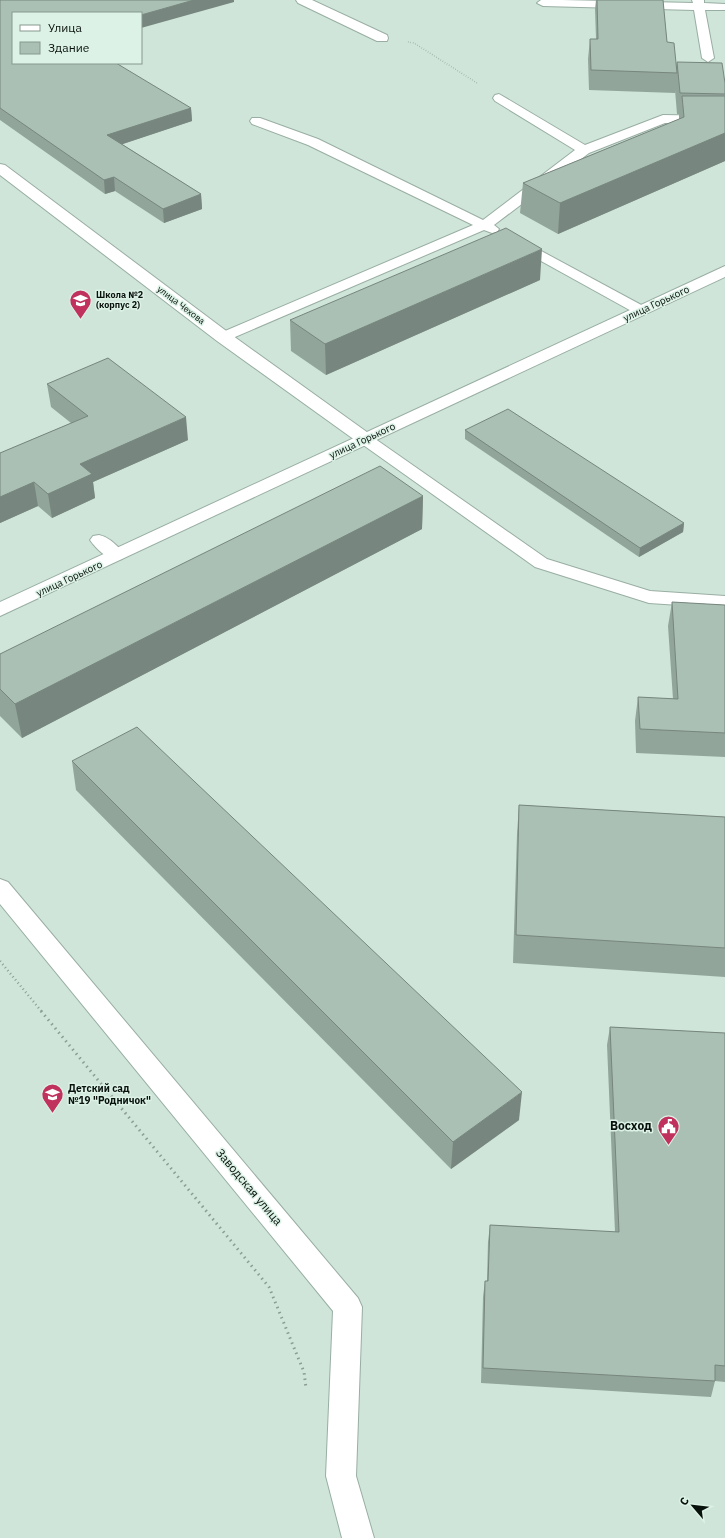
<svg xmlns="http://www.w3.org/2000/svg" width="725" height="1538" viewBox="0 0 725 1538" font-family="'IBM Plex Sans',sans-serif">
  <rect width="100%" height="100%" fill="#cfe5d9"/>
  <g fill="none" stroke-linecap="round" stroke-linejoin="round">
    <defs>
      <g id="service">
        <polygon points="562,0 693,3 692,0 704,0 704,3 725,4 725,10 705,10 714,58 708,62 702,58 694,10 543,6 537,3 541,0"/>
        <polygon points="499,94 585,145 663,115 725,116 725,124 665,123 589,153 494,225 499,229 497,232 492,233 484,230 228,340 218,340 215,337 218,334 473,225 308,145 252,124 250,121 252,118 260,118 318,139 483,220 575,150 495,101 493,98 495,95"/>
        <polygon points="519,239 645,307 647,310 645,313 635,313 514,246 512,243 514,240"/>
        <polygon points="365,434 371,436 547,559 650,591 725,596 725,608 649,603 535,567 359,442 357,439 359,436"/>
        <path d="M99,535C109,537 119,547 125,555L122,559C109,562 97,550 90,540L93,536Z"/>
      </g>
      <g id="minor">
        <polygon points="296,0 312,0 387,35 388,38 387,41 377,41 298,3"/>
        <polygon points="0,164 5,165 229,333 371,435 374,439 371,443 365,444 359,443 217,341 0,175"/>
      </g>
      <g id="tertiary">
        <polygon points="725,266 725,277 0,616 0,602"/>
        <polygon points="0,879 8,882 358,1298 362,1307 356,1476 374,1538 342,1538 326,1476 333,1311 0,904"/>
      </g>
    </defs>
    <!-- service casing -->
    <use href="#service" stroke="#99aea3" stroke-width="2"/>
    <!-- minor casing -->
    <use href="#minor" stroke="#99aea3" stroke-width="2"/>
    <!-- tertiary casing -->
    <use href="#tertiary" stroke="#99aea3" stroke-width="2"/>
    <!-- path-far2 -->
    <polyline stroke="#8c9d93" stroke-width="1.5" stroke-dasharray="0.5 2" stroke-linecap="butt" points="408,42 414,43 477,83"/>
    <!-- path-far1 -->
    <polyline stroke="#8c9d93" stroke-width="2.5" stroke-dasharray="1 3" stroke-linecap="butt" points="0,961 42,1012"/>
    <!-- path -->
    <polyline stroke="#8c9d93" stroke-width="3" stroke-dasharray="1.5 4" stroke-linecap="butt" points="41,1011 269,1287 304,1372 306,1388"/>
    <!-- service -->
    <use href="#service" fill="#fff" fill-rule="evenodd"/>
    <!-- minor -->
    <use href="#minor" fill="#fff" fill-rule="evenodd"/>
    <!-- tertiary -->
    <use href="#tertiary" fill="#fff" fill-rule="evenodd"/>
  </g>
  <!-- wall -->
  <g fill="#92a59b">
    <polygon points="0,0 234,0 234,2 13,13 191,108 192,121 122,144 201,194 202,209 164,223 115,191 105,194 0,120"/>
    <polygon points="596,0 663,0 667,42 676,66 677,62 725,83 725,161 558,234 520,213 523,183 679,119 679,114 677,114 675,90 675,93 589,90 588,59 590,39 596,39 595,9"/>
    <polygon points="540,280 326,375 291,351 290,320"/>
    <polygon points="47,384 188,440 93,482 95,498 52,518 38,506 0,523 0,453 71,423 51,407"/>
    <polygon points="465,430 684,523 683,532 639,557 465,439"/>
    <polygon points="423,496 422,529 22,738 0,716 0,654"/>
    <polygon points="672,602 725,605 725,757 636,753 635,721 638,697 673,699 668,626"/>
    <polygon points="72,761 519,1120 451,1169 76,790"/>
    <polygon points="519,805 725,817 725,977 513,963 517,834"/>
    <polygon points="610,1027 725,1033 725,1382 715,1381 711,1397 481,1383 483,1297 485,1281 487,1281 488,1242 490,1225 615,1232 607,1045"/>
  </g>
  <!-- shaded-wall -->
  <g fill="#77867e">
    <polygon points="194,0 234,0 234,2 141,28 141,15"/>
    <polygon points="191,108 192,121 108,149 107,135"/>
    <polygon points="725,133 725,161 558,234 560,203"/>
    <polygon points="114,177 115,191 105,194 104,180"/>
    <polygon points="201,194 202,209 164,223 163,209"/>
    <polygon points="542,249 540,280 326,375 325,344"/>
    <polygon points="186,417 188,440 93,482 95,498 52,518 48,494 80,464"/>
    <polygon points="34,482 38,506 0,523 0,497"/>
    <polygon points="423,496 422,529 22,738 15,704"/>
    <polygon points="684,523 683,532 639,557 640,548"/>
    <polygon points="522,1092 519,1120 451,1169 453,1142"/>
  </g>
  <!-- building -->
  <g fill="#aac0b4" stroke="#77867e">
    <polygon points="0,0 194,0 141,15 141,13 13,13 13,63 116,63 191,108 107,135 201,194 163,209 114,177 104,180 0,108"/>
    <polygon points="597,0 663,0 667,42 674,43 677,73 591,70 590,39 598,39"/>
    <polygon points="677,62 722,63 725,83 725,94 680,93"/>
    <polygon points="682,96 725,96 725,133 560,203 523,183 684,117"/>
    <polygon points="506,228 542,249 325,344 290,320"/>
    <polygon points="108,358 186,417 80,464 92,474 48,494 34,482 0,497 0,453 88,416 47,384"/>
    <polygon points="508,409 684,523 640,548 465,430"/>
    <polygon points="380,466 423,496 15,704 0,689 0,654"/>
    <polygon points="672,602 725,605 725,733 640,729 638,697 678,699"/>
    <polygon points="137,727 522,1092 453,1142 72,761"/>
    <polygon points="519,805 725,817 725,948 516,935"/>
    <polygon points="610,1027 725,1033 725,1366 715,1365 715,1381 483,1368 485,1281 488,1281 490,1225 619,1232"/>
  </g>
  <!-- icons -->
  <defs>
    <symbol id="school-pin" viewBox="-11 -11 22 30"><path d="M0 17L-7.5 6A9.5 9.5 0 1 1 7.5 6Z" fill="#c0325d" stroke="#dcf2e6"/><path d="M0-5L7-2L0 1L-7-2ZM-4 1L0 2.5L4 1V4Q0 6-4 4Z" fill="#fff"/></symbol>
    <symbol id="civic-pin" viewBox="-11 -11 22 30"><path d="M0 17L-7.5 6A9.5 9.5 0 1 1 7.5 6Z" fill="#c0325d" stroke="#dcf2e6"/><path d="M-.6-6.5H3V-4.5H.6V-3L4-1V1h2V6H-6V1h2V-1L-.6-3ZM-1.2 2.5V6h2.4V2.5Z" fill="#fff"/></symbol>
  </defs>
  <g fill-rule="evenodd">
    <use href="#school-pin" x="68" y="288" width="25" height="34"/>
    <use href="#school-pin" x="40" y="1082" width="25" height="34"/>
    <use href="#civic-pin" x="656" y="1114" width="25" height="34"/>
  </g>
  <g text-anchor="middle" stroke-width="3" stroke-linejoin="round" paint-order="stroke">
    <!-- far-poi labels -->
    <g font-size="9" font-weight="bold" fill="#09110d" stroke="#dcf2e6" text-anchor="start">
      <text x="96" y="298">Школа №2<tspan x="96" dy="10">(корпус 2)</tspan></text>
    </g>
    <!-- far-street labels -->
    <g font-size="9" fill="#09110d" stroke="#dcf2e6">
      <text transform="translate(181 305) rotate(37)" y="3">улица Чехова</text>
    </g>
    <!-- street labels -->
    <g font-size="10" fill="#09110d" stroke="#dcf2e6">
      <text transform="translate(656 303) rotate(-25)" y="4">улица Горького</text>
      <text transform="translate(362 440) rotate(-25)" y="4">улица Горького</text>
      <text transform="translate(69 578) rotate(-25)" y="4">улица Горького</text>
    </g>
    <!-- poi labels -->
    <g font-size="10" font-weight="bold" fill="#09110d" stroke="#dcf2e6" text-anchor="start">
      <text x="68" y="1092">Детский сад<tspan x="68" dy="12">№19 "Родничок"</tspan></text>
    </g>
    <!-- near-poi labels -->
    <g font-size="12" font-weight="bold" fill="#09110d" stroke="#dcf2e6" text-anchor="end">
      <text x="652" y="1130">Восход</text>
    </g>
    <!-- near-street labels -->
    <g font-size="12" fill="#09110d" stroke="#dcf2e6">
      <text transform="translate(249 1187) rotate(50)" y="4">Заводская улица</text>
    </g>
  </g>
  <!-- legend -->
  <rect x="12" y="12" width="130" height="52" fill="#dcf2e6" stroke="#88988f"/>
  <rect x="20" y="25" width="20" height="6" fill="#ffffff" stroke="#88988f"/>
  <text x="48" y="32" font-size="12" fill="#09110d">Улица</text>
  <rect x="20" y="42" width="20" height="12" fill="#aac0b4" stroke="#88988f"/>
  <text x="48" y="52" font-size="12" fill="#09110d">Здание</text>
  <!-- north arrow -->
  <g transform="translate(693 1506) rotate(298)" stroke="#dcf2e6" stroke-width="3" paint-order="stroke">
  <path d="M0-3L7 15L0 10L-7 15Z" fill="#09110d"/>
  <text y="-6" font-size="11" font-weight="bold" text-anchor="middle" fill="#09110d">С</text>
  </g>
</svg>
